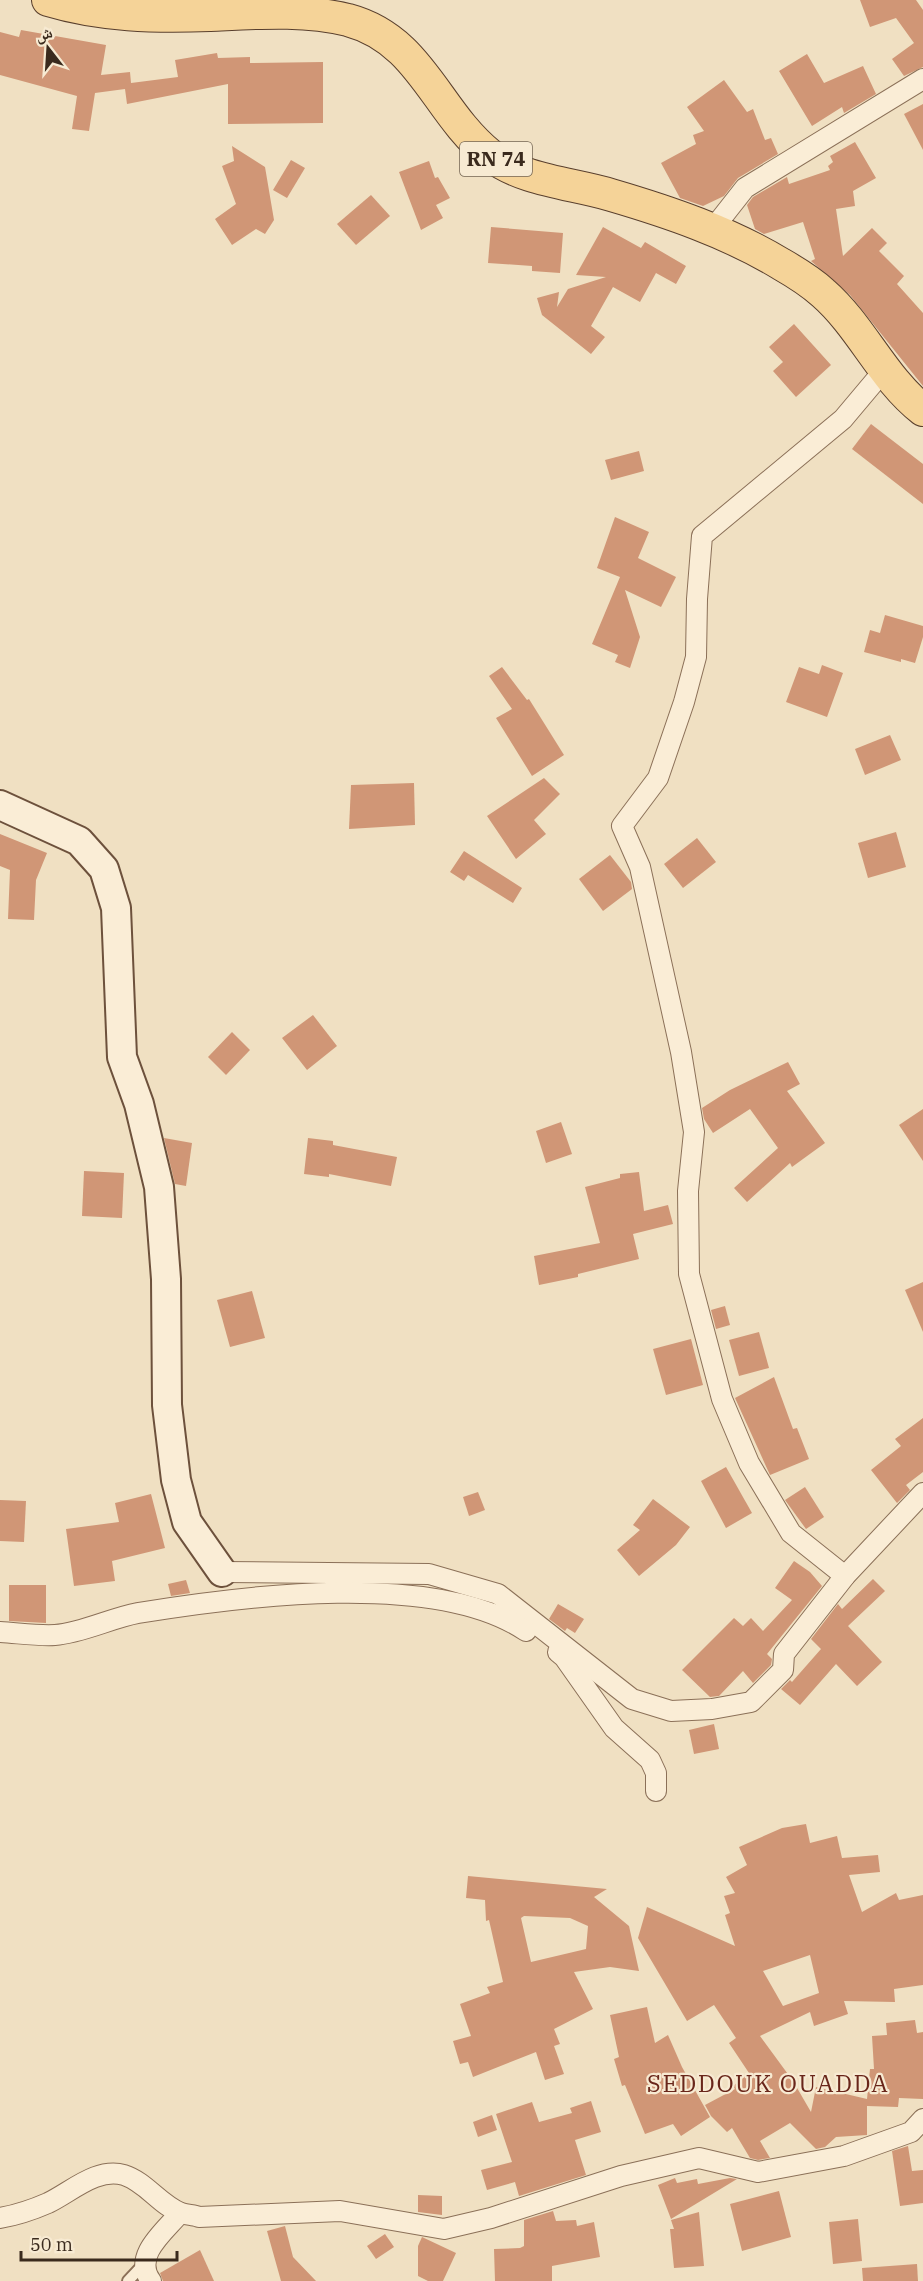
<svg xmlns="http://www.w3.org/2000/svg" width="923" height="2281" viewBox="0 0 923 2281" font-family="'IBM Plex Serif','Noto Naskh Arabic',serif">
  <rect width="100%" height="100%" fill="#f0e0c2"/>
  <!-- building -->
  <g fill="#d09676" fill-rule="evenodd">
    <polygon points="860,0 916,0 923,10 923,67 904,76 892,59 914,43 896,18 870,27"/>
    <polygon points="21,30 106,45 101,75 130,72 131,83 178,77 175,60 217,53 218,58 250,57 250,63 323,62 323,123 228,124 228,84 127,104 125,89 95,93 89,131 72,129 77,96 0,75 0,32 19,37"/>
    <polygon points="807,54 824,83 863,66 876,94 844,113 842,107 812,126 779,71"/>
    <polygon points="724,80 747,112 753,109 765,140 771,138 778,154 738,178 724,196 703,206 680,198 661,163 696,144 693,135 704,131 687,107"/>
    <polygon points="923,104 923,150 904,114"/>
    <polygon points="855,142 876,178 853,191 855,206 836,209 843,256 872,228 887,243 879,251 904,276 897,284 923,313 923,386 850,295 811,261 815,259 803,222 764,234 755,229 747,205 753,197 787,177 789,184 830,170 828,166 833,162 830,156"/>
    <polygon points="232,146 265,167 274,220 265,234 256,229 232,245 215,219 236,204 222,166 234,161"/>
    <polygon points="291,160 305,168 287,198 273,190"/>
    <polygon points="429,161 435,178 438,177 450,198 436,205 443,218 421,230 399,172"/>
    <polygon points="371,195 390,216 356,245 337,224"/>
    <polygon points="491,227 563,233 560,273 532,271 532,266 488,263"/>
    <polygon points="603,227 641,248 645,242 686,266 676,284 656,273 640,302 613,287 591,326 605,337 591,354 542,315 537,298 559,292 557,307 568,289 606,277 576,275"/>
    <polygon points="794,324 831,365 796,397 773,371 783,362 769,347"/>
    <polygon points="871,424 923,464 923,504 852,449"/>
    <polygon points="639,451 644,471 611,480 605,460"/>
    <polygon points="615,517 649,532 638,558 676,577 661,607 625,590 640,637 630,668 615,662 618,655 592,644 620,577 597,568"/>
    <polygon points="885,615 923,626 923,637 915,663 901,659 901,662 864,652 870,630 880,633"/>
    <polygon points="822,665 843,673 827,717 786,702 799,667 819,674"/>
    <polygon points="502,667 527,700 529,699 564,755 532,776 496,718 512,709 489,676"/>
    <polygon points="890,735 901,760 865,775 855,749"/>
    <polygon points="544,778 560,794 534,820 546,834 516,859 487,816"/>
    <polygon points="414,783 415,825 349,829 351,785"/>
    <polygon points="896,832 906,867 868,878 858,843"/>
    <polygon points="0,834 47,853 36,880 34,920 8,919 10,870 0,866"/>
    <polygon points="697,838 716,862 683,888 664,864"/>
    <polygon points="464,851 522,888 513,903 468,875 464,881 450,872"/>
    <polygon points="610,855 631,882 632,889 603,911 579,879"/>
    <polygon points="313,1015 337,1046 307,1070 282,1038"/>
    <polygon points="232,1032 250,1050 226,1075 208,1057"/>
    <polygon points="788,1062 800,1084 787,1091 825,1143 792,1167 790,1163 747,1202 734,1188 778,1148 750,1109 713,1133 704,1119 702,1108 730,1090"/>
    <polygon points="923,1109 923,1161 899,1125"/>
    <polygon points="561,1122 572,1154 546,1163 536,1131"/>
    <polygon points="164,1138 192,1143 186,1186 175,1184"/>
    <polygon points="308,1138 333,1141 333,1145 397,1157 391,1186 329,1174 329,1177 304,1174"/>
    <polygon points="84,1171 124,1173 122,1218 82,1216"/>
    <polygon points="639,1172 644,1211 668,1205 673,1224 633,1234 639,1259 578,1274 578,1277 539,1285 534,1256 600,1243 585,1187 620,1178 620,1174"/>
    <polygon points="923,1282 923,1332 905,1290"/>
    <polygon points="252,1291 265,1338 230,1347 217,1300"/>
    <polygon points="725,1306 730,1325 716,1329 711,1310"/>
    <polygon points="759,1332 769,1368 739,1376 729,1340"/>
    <polygon points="691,1339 703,1385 666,1395 653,1349"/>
    <polygon points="774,1377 793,1429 797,1428 809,1459 770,1475 735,1398"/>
    <polygon points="923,1418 923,1472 906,1485 910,1490 897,1503 871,1470 901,1446 895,1439"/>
    <polygon points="726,1467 752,1513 726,1528 701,1481"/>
    <polygon points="805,1487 824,1517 806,1529 785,1500"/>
    <polygon points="478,1492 485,1510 469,1516 463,1497"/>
    <polygon points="151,1494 165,1548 112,1561 115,1581 74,1586 66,1529 119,1522 115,1503"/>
    <polygon points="653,1499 690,1527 676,1545 639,1576 617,1550 640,1530 633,1525"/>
    <polygon points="0,1500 26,1501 24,1542 0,1541"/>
    <polygon points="794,1561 810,1572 822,1586 767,1654 772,1659 771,1665 753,1683 743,1671 719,1696 710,1697 682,1670 734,1618 743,1626 751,1618 763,1631 792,1600 775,1588"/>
    <polygon points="873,1579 885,1591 848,1626 882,1662 857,1686 836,1664 800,1705 781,1689 790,1680 792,1682 821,1649 811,1639 838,1604 842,1609"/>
    <polygon points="186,1580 190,1593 171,1596 168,1584"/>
    <polygon points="9,1585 46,1585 46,1623 9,1621"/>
    <polygon points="558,1604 584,1619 575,1633 567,1628 565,1631 549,1619"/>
    <polygon points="714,1724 719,1749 694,1754 689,1730"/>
    <path d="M806,1824L810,1843L837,1836L842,1858L878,1855L880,1872L849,1875L862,1912L896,1893L899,1900L923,1895V1985L894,1989L895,2002L844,2001L848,2014L814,2026L810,2012L760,2036L793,2081L811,2112L816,2087L867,2099L870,2069H874L872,2036L887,2035L886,2023L915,2020L917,2033L923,2032V2099L899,2098L898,2107L867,2106V2135L836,2137L825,2147L816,2149L790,2123L760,2141L770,2158L758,2160L750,2158L732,2128L727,2132L711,2116L705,2105L735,2089L733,2086L749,2073L729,2043L736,2038L714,2005L687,2021L638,1938L647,1907L735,1946L725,1915L730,1913L724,1896L735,1893L726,1877L747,1865L739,1847L782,1828ZM810,1955L819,1993L783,2006L763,1971Z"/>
    <path d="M468,1876L607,1889L594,1897L629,1926L639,1971L610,1967L574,1972L593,2009L554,2029L560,2044L554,2046L564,2074L545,2080L536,2052L473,2077L468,2062L460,2064L453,2041L471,2036L460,2004L490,1993L487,1987L503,1982L489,1920L486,1921L485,1900L466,1898ZM524,1916L570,1918L588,1926L586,1949L531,1962L521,1918Z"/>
    <polygon points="647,2007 655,2043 668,2035 682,2067 710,2117 681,2136 673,2124 645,2134 625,2085 622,2086 614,2059 619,2057 610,2015"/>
    <polygon points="591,2101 601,2132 575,2140 586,2175 519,2196 515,2182 487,2190 481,2170 512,2162 496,2114 532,2102 539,2122 572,2113 570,2108"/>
    <polygon points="492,2115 497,2130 478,2137 473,2122"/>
    <polygon points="908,2146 912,2171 923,2170 923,2203 900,2206 892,2151"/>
    <polygon points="675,2178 677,2183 697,2179 698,2184 730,2178 737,2179 671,2219 658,2185"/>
    <polygon points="779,2191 791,2237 742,2251 730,2204"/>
    <polygon points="418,2195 442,2196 442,2215 418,2212"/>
    <polygon points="553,2211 556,2221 576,2220 577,2226 594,2222 600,2257 552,2266 552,2281 495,2281 494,2249 520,2248 524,2246 524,2220"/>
    <polygon points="699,2212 704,2266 674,2268 670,2229 674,2229 671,2220"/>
    <polygon points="858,2219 862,2261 833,2264 829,2222"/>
    <polygon points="285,2226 293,2257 316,2281 281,2281 267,2231"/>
    <polygon points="385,2234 394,2247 376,2259 367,2246"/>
    <polygon points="422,2237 456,2253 443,2281 428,2281 418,2276 418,2246"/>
    <polygon points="200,2250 214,2281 163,2281 160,2273"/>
    <polygon points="917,2264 918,2281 863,2281 862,2268"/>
  </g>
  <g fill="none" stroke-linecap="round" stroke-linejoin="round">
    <defs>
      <polyline id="lane" points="128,2281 144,2264"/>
      <g id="street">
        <polyline points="712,230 745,188 923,79"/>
        <polyline points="222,1572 429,1574 498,1594 632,1699 671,1711 712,1709 751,1702 783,1670 784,1654 845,1576 923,1493"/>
        <polyline points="845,1576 791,1533 749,1463 722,1399 689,1274 688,1191 694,1132 681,1052 640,867 622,826 658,778 684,702 696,657 697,599 702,536 843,419 885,369"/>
        <path d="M0,1632C18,1633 37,1636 55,1635C82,1633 111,1618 138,1613C242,1596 436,1570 526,1631"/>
        <polyline points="558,1652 564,1657 614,1728 650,1760 656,1773 656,1791"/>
        <path d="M0,2218C17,2215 32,2210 48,2203C71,2192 97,2167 124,2175C146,2182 160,2205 181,2213C187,2215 194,2215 199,2217L340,2211L444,2229L491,2218L621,2176L699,2158L758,2172L844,2156L911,2132L923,2119"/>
        <path d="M151,2281C132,2256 165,2231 180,2213"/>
      </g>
      <polyline id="secondary" points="0,805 79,841 104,869 116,908 122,1057 139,1104 159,1187 166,1279 167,1405 176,1480 187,1522 222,1572"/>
      <path id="primary" d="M48,0C101,16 155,17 210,15C256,13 303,9 348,20C422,40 435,111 490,155C523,181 571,183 611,195C669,212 728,232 781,264C795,272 811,282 823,293C862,327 882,378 923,410"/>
    </defs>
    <!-- lane casing -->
    <use href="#lane" stroke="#8b7058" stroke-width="14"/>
    <!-- street casing -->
    <use href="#street" stroke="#8b7058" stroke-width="22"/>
    <!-- secondary casing -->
    <use href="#secondary" stroke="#6d513c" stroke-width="32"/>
    <!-- primary casing -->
    <use href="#primary" stroke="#593f2d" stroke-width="34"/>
    <!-- lane -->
    <use href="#lane" stroke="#faedd6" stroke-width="10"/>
    <!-- street -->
    <use href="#street" stroke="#faedd6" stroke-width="20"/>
    <!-- secondary -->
    <use href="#secondary" stroke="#faedd6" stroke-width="28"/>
    <!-- primary -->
    <use href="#primary" stroke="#f5d398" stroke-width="32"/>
  </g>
  <g text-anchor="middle" stroke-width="4.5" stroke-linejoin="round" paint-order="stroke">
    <!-- shield labels -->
    <rect fill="#f7ead2" stroke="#736453" stroke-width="1.5" x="460" y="142" width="72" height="34" rx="4.5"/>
    <g font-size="20" font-weight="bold" fill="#3a2a1d">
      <text x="496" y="166">RN 74</text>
    </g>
    <!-- quarter labels -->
    <g font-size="24" letter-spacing="1.5" fill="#69261a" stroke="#f7ead2">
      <text x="768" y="2092">SEDDOUK OUADDA</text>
    </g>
  </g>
  <!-- north arrow -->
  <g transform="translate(48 48) rotate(343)" stroke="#f7ead2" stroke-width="4.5" paint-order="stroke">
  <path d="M0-4.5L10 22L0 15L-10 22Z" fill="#3a2a1d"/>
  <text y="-9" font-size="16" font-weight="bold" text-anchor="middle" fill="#3a2a1d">ش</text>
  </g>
  <!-- scale -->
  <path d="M21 2251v9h156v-9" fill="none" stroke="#3a2a1d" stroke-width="3"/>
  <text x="30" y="2251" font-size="18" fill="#3a2a1d" stroke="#f7ead2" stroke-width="4.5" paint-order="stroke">50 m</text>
</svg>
